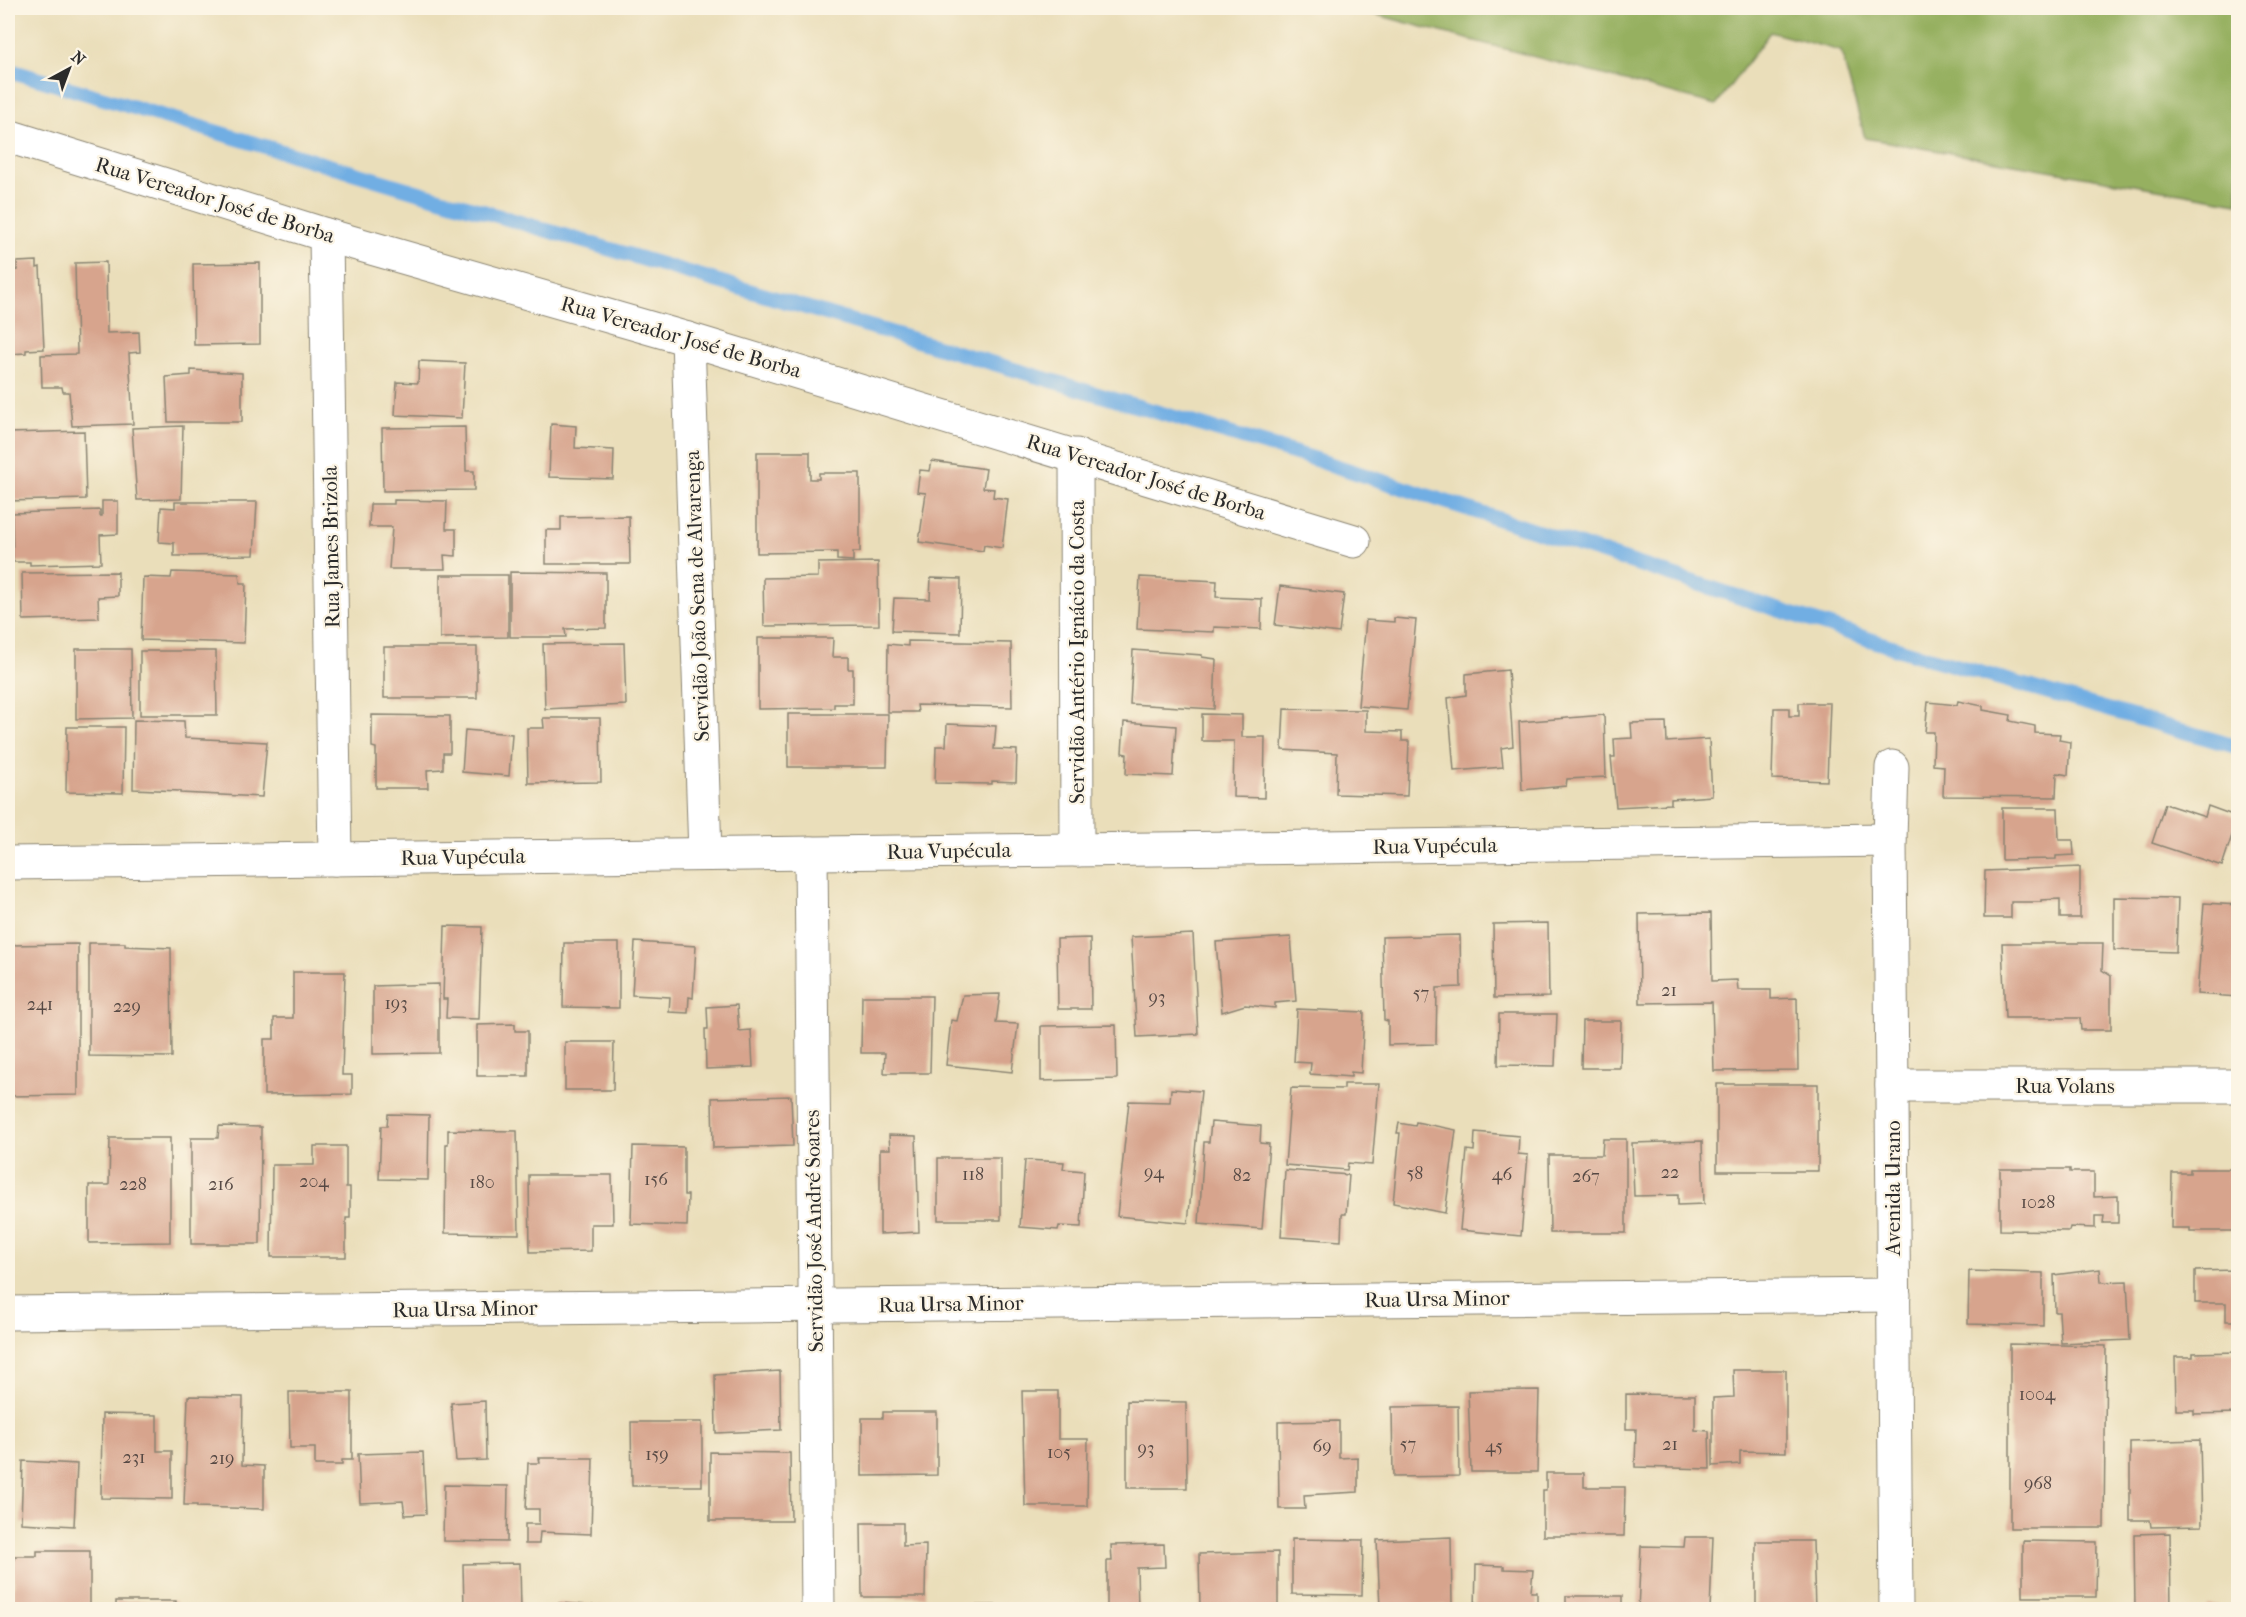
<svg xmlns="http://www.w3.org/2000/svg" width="2246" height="1617" viewBox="0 0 2246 1617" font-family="'IM FELL French Canon',serif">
  <rect width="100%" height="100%" fill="#fcf5e5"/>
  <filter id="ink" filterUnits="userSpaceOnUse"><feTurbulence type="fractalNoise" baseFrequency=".0167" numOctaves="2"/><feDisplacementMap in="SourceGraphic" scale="12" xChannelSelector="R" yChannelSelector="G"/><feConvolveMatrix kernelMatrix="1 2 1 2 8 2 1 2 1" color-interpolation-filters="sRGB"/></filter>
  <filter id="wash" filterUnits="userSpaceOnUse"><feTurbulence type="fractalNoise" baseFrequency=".008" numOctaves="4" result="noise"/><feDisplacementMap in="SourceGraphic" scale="24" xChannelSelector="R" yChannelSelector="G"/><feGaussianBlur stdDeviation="1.35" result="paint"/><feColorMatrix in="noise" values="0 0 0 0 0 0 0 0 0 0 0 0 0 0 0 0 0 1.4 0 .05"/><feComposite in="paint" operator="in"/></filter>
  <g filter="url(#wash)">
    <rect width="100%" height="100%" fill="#eadeba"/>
    <!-- forest -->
    <polygon fill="#96b061" stroke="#606e46" stroke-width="1.5" points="1351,8 2238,8 2238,203 1865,138 1841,51 1770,32 1716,105"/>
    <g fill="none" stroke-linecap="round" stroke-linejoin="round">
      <!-- stream -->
      <polyline stroke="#71aee3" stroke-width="15" points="8,70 1308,457 1905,651 2238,747"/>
    </g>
    <g id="blocks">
      <!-- building -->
      <g fill="#d7a48d">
        <polygon points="37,261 37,268 40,267 44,349 26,350 26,353 8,354 8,285 10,285 10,271 17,270 17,262"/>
        <polygon points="106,262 107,333 139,332 140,352 129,353 133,424 72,426 69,392 63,392 62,387 42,387 41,355 77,354 75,263"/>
        <polygon points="260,263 260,344 194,345 193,264"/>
        <polygon points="419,361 465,363 462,418 395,415 397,382 418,383"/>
        <polygon points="191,370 242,373 242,422 168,422 166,377 191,375"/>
        <polygon points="551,424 576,426 575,448 614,450 613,479 549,477"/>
        <polygon points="183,426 181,499 137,500 132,428"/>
        <polygon points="465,427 466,471 474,471 474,490 383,491 382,428"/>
        <polygon points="84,431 86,499 8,501 8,433"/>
        <polygon points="757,452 810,452 810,479 819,479 819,473 860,473 860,552 853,552 853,561 837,560 837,552 757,553"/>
        <polygon points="932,461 986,469 983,488 994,489 993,497 1008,499 1002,548 984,545 983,551 919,542 926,493 917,492 920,470 930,471"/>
        <polygon points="394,500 447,501 446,529 456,529 456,556 444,555 445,569 389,569 392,527 369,527 370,504 394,504"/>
        <polygon points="102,501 118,501 118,534 100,535 101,563 30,565 30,562 13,562 12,513 100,510 100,516 102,516"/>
        <polygon points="175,502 257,502 254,555 174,556 174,543 159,542 161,507 175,508"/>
        <polygon points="629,516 630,564 546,564 546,530 561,530 561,517"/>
        <polygon points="878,562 879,625 764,626 763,578 818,577 818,563"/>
        <polygon points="118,572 118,596 98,597 99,618 23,620 22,573"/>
        <polygon points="172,572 239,574 240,583 246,583 244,643 141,640 143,577 171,578"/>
        <polygon points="510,572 606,573 606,628 565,629 566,637 510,637"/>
        <polygon points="440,575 508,575 508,637 440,638"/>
        <polygon points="1140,577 1217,581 1216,597 1262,599 1261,629 1214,627 1214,632 1137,629"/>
        <polygon points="931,578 961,579 960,633 892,631 894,598 930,599"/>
        <polygon points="1280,586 1344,594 1339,633 1275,625"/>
        <polygon points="1394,618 1416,620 1407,710 1358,706 1366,620 1394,622"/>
        <polygon points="758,638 833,638 832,657 848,657 848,669 853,669 853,704 834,704 834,708 758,709"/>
        <polygon points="908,641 1011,643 1012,707 917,705 918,712 887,712 888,644 908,646"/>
        <polygon points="624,643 626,705 545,709 543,644"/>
        <rect x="384" y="647" width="93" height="51"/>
        <polygon points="76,649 131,649 132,718 76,719"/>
        <polygon points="1133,650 1202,655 1202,657 1216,659 1214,709 1130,704"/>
        <polygon points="140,651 216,651 217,715 140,715"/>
        <polygon points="1508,670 1513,746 1501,748 1503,767 1454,771 1448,698 1466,695 1466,674"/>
        <polygon points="1958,701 1983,706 1983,710 2011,715 2010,721 2035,726 2035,733 2060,734 2059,740 2070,742 2068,775 2057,773 2056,797 1943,796 1944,766 1933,765 1934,732 1925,732 1928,702 1957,705"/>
        <polygon points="1799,703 1830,703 1827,781 1772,779 1774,708 1789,708 1789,716 1799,716"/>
        <polygon points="1284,709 1366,710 1366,731 1402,732 1402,741 1409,741 1407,796 1336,794 1337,753 1282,750"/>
        <polygon points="788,714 888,714 887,767 788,767"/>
        <polygon points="1202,714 1242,715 1242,737 1265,737 1264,798 1233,797 1234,741 1202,741"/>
        <polygon points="372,715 450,716 450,753 443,753 443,769 427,770 428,788 376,788 376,748 372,747"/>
        <polygon points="1604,715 1606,777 1567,779 1566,786 1522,790 1519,722"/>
        <polygon points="543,718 600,718 601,782 528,783 527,728 544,728"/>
        <polygon points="134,720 184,721 185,738 267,742 262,797 180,793 180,791 133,789"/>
        <polygon points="1124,722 1176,726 1173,776 1126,774 1127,754 1122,753"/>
        <polygon points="1666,722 1667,742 1709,739 1712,796 1671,799 1671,804 1616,807 1611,757 1615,757 1614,739 1632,738 1631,723"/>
        <polygon points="947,724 996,726 994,749 1017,750 1016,782 992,781 992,784 935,783 936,746 946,746"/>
        <polygon points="67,727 124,727 123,793 66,792"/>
        <polygon points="465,730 512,734 509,776 462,772"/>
        <polygon points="2165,804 2205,817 2208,806 2238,817 2222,866 2152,843"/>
        <polygon points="2002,808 2058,808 2059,840 2073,840 2074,855 2056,856 2056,859 2002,860"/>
        <polygon points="2080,867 2080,918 2060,918 2060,899 2041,900 2041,902 2011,902 2011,918 1984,918 1985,871"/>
        <polygon points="2114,897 2178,898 2176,952 2114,950"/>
        <polygon points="2204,903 2238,905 2238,997 2197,994"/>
        <polygon points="1711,913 1712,981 1737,980 1738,990 1771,990 1771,999 1797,998 1798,1070 1714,1071 1712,1002 1640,1003 1639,914"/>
        <polygon points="1548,923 1549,997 1494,998 1493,924"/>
        <polygon points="445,926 482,927 479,1019 446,1018 447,999 443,999"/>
        <polygon points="1193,934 1198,1034 1137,1037 1131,937"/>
        <polygon points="1460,935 1461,987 1437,988 1436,1044 1388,1045 1388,1021 1384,1020 1382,937"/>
        <polygon points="1291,937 1296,1001 1275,1003 1275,1008 1245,1005 1222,1012 1216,942"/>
        <polygon points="1090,938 1091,1009 1058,1009 1057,939"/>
        <polygon points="635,942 696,946 693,998 689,997 688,1013 669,1012 670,997 632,995"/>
        <polygon points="89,943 125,943 125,946 171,948 172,1057 89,1056"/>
        <polygon points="564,943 619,943 619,1008 563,1007"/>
        <polygon points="2002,943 2103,943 2102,970 2111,976 2111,1030 2081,1030 2080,1018 2005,1018"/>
        <polygon points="78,944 78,1095 8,1096 8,945"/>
        <polygon points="293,972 345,972 342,1075 352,1075 352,1094 264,1095 264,1039 274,1039 274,1018 293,1018"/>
        <polygon points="439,984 439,1053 373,1054 373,986"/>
        <polygon points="1000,994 996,1023 1018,1024 1012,1072 946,1065 951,1020 957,1021 963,995"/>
        <polygon points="862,996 932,996 930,1073 884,1073 885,1053 861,1053"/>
        <polygon points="737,1005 739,1031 751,1030 753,1067 706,1069 705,1029 708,1029 707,1007"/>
        <polygon points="1297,1009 1364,1012 1361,1073 1351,1072 1351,1077 1310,1074 1311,1063 1294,1062"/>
        <polygon points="1499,1014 1557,1014 1555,1066 1498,1065"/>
        <polygon points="1582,1021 1621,1021 1620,1068 1581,1068"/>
        <polygon points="515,1024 515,1031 528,1031 528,1076 477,1076 477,1025"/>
        <polygon points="1116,1025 1117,1079 1041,1081 1041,1026"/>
        <polygon points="565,1042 614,1042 613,1090 565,1090"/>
        <polygon points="1344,1084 1379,1084 1372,1165 1348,1163 1347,1170 1285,1165 1291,1088 1344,1089"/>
        <rect x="1717" y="1084" width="101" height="87"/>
        <polygon points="1171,1089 1201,1091 1188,1223 1117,1216 1129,1101 1170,1102"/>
        <polygon points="791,1096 793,1146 713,1148 712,1098"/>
        <polygon points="388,1114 429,1115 428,1180 379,1179 381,1126 387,1126"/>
        <polygon points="1211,1122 1261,1126 1260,1143 1269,1144 1262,1229 1199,1224 1204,1142 1209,1142"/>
        <polygon points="1416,1122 1456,1130 1445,1213 1393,1203 1400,1133 1397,1133 1399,1123 1415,1126"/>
        <polygon points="219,1126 261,1127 260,1244 191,1244 191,1138 218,1138"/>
        <polygon points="448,1130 517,1131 519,1234 445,1233 446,1144 448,1144"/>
        <polygon points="1475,1132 1519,1136 1518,1154 1528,1155 1521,1236 1460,1230 1467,1150 1474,1151"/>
        <polygon points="889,1135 916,1136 919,1232 880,1234 880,1149 890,1149"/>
        <polygon points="110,1138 170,1138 170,1242 89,1243 89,1185 109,1185"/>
        <polygon points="1603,1139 1626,1139 1626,1233 1550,1233 1549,1155 1602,1155"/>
        <polygon points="1702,1141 1704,1204 1678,1205 1678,1195 1634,1196 1632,1143"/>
        <polygon points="314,1146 346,1146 346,1187 350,1187 350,1218 346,1218 346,1257 271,1257 272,1165 314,1165"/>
        <polygon points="633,1146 684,1147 684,1195 688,1195 687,1226 631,1224"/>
        <rect x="938" y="1158" width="63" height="62"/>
        <polygon points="1025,1160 1064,1162 1063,1169 1084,1171 1081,1227 1059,1226 1058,1230 1020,1227"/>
        <polygon points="2000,1169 2070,1169 2070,1172 2094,1172 2094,1197 2118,1196 2118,1223 2103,1223 2104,1216 2095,1216 2095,1228 2070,1227 2069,1231 2000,1230"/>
        <polygon points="2190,1169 2238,1169 2238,1231 2190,1231 2190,1228 2171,1228 2172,1173 2190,1173"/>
        <polygon points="1285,1170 1349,1175 1346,1214 1342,1214 1341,1241 1281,1237"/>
        <polygon points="529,1175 612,1175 613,1224 591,1224 591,1251 530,1252"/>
        <polygon points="2100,1269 2101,1282 2127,1281 2130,1340 2061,1343 2059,1312 2055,1312 2054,1275"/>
        <polygon points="2238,1270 2238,1321 2226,1321 2226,1303 2195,1303 2195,1271"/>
        <polygon points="1969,1271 2043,1273 2043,1326 1968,1324"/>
        <polygon points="2010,1344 2106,1346 2104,1528 2010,1528"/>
        <polygon points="2238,1352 2238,1413 2194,1414 2194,1410 2176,1410 2175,1357 2193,1357 2193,1353"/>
        <polygon points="1733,1370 1786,1370 1786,1452 1740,1451 1740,1464 1713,1466 1713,1398 1734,1397"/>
        <polygon points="780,1371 781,1430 716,1433 715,1375"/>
        <polygon points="1539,1390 1537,1472 1471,1472 1468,1391"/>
        <polygon points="1022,1391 1058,1391 1058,1439 1088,1439 1087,1506 1025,1506"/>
        <polygon points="289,1392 352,1392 352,1460 342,1460 342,1465 315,1465 315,1448 290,1448"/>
        <polygon points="1626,1394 1695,1395 1695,1430 1709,1431 1710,1469 1635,1467 1636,1429 1626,1429"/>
        <polygon points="188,1396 243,1397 242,1465 264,1466 264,1509 197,1507 197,1505 184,1505"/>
        <polygon points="485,1401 486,1460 456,1461 451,1403"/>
        <polygon points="1127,1401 1186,1402 1187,1488 1127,1488"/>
        <polygon points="1458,1406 1459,1476 1393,1477 1392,1407"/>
        <polygon points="883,1412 937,1412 937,1475 862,1476 862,1418 883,1418"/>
        <polygon points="102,1414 157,1415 157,1451 172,1451 172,1499 101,1498"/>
        <polygon points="1339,1421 1339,1458 1358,1457 1358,1492 1304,1495 1305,1509 1279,1509 1278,1422"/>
        <polygon points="631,1422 702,1422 702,1486 632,1486"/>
        <polygon points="2200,1440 2202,1526 2151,1527 2150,1520 2130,1520 2130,1442"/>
        <polygon points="423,1452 426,1514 405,1515 403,1501 360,1503 358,1454"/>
        <polygon points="710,1452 790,1453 791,1521 710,1521"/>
        <polygon points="539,1458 593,1458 591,1534 540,1532 539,1544 525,1544 525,1524 539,1524 539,1509 526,1509 528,1463 540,1463"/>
        <polygon points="23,1461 77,1464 74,1526 21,1523"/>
        <polygon points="1546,1473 1584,1473 1584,1487 1625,1487 1624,1536 1543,1536 1543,1490 1546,1490"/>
        <polygon points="444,1485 508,1486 507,1542 443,1541"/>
        <polygon points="861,1523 903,1523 903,1546 926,1545 925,1597 862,1597"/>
        <polygon points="2170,1533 2171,1610 2135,1610 2134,1534"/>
        <polygon points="1451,1537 1452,1605 1380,1608 1377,1540"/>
        <polygon points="1685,1537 1713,1537 1710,1610 1638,1610 1641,1546 1684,1547"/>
        <polygon points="1292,1539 1363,1540 1362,1595 1292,1594"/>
        <polygon points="1756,1541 1813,1541 1815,1610 1756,1610"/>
        <polygon points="2023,1541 2097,1542 2096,1597 2023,1597"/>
        <polygon points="1164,1544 1165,1567 1137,1568 1138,1610 1107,1610 1107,1561 1112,1561 1111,1545"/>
        <polygon points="37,1551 90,1551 90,1610 14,1610 14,1556 37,1556"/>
        <polygon points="1278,1552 1278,1610 1200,1610 1199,1554"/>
        <polygon points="520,1563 521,1610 464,1610 463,1564"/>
        <polygon points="1476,1565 1504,1566 1504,1569 1533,1570 1531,1592 1537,1592 1537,1610 1475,1610"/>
        <rect x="1566" y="1596" width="56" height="14"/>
        <rect x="116" y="1601" width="60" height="9"/>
        <polygon points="557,1603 622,1607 622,1610 556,1610"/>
        <polygon points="646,1604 684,1608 684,1610 646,1610"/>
        <polygon points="1013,1605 1013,1610 933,1610 933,1606"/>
        <rect x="2208" y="1606" width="30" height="4"/>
      </g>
    </g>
  </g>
  <g filter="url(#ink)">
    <use href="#blocks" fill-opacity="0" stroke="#8a8472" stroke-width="1.5"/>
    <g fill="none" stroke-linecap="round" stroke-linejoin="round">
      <defs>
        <g id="minor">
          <polyline points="8,136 326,235 688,339 1354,541"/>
          <polyline points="326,235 335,859"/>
          <polyline points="688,339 705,854"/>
          <polyline points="1076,455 1077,850"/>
          <polyline points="1890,840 1892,767"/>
          <polyline points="811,853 818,1610"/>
          <polyline points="1892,1086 2238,1086"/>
          <polyline points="8,1313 1894,1295"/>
        </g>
        <polyline id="tertiary" points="8,863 1890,840 1896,1610"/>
      </defs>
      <!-- minor casing -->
      <use href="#minor" stroke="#8a8472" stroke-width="35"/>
      <!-- tertiary casing -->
      <use href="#tertiary" stroke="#8a8472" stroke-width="35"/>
      <!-- minor -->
      <use href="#minor" stroke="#fff" stroke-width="33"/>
      <!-- tertiary -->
      <use href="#tertiary" stroke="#fff" stroke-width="33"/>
    </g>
  </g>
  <g text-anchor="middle" stroke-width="4.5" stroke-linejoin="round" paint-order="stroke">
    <!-- number labels -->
    <g font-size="18" fill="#564944">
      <text x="1669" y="996">21</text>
      <text x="1421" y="999">57</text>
      <text x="1157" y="1003">93</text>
      <text x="396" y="1009">193</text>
      <text x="40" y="1010">241</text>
      <text x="127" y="1012">229</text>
      <text x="1154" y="1178">94</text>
      <text x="1670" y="1178">22</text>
      <text x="1415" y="1179">58</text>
      <text x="973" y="1180">118</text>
      <text x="1502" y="1180">46</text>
      <text x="1242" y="1181">82</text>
      <text x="1586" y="1182">267</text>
      <text x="656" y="1185">156</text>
      <text x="314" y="1187">204</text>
      <text x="482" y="1188">180</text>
      <text x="133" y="1190">228</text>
      <text x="221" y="1190">216</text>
      <text x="2038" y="1208">1028</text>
      <text x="2037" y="1400">1004</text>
      <text x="1408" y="1450">57</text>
      <text x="1670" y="1450">21</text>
      <text x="1322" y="1452">69</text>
      <text x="1494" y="1452">45</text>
      <text x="1146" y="1454">93</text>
      <text x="1059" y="1458">105</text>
      <text x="657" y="1460">159</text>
      <text x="134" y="1463">231</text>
      <text x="222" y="1464">219</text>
      <text x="2038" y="1489">968</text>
    </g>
    <!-- street labels -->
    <g font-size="21" fill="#2b2b2b" stroke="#fcf5e5">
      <text transform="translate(215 200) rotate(17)" y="7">Rua Vereador José de Borba</text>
      <text transform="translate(681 337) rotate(16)" y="7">Rua Vereador José de Borba</text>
      <text transform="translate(1146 477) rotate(17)" y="7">Rua Vereador José de Borba</text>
      <text transform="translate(331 547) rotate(-91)" y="7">Rua James Brizola</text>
      <text transform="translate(697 596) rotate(-92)" y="7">Servidão João Sena de Alvarenga</text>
      <text transform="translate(1077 652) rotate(-90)" y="7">Servidão Antério Ignácio da Costa</text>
      <text transform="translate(1435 846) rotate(-1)" y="7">Rua Vupécula</text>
      <text transform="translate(949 851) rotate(-1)" y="7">Rua Vupécula</text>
      <text transform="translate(463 857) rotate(-1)" y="7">Rua Vupécula</text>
      <text x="2065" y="1093">Rua Volans</text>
      <text transform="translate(1893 1188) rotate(-90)" y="7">Avenida Urano</text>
      <text transform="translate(814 1231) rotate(-91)" y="7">Servidão José André Soares</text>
      <text transform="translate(1437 1299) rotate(-1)" y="7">Rua Ursa Minor</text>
      <text transform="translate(951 1304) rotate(-1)" y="7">Rua Ursa Minor</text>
      <text transform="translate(465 1309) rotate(-1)" y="7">Rua Ursa Minor</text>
    </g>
  </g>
  <!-- margin -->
  <rect width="2246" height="1617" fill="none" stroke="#fcf5e5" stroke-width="30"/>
  <!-- north arrow -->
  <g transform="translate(69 69) rotate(41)" stroke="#fcf5e5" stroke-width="4.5" paint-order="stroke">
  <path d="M0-4.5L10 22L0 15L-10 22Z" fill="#2b2b2b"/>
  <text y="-9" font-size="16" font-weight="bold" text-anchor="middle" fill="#2b2b2b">N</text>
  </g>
</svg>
